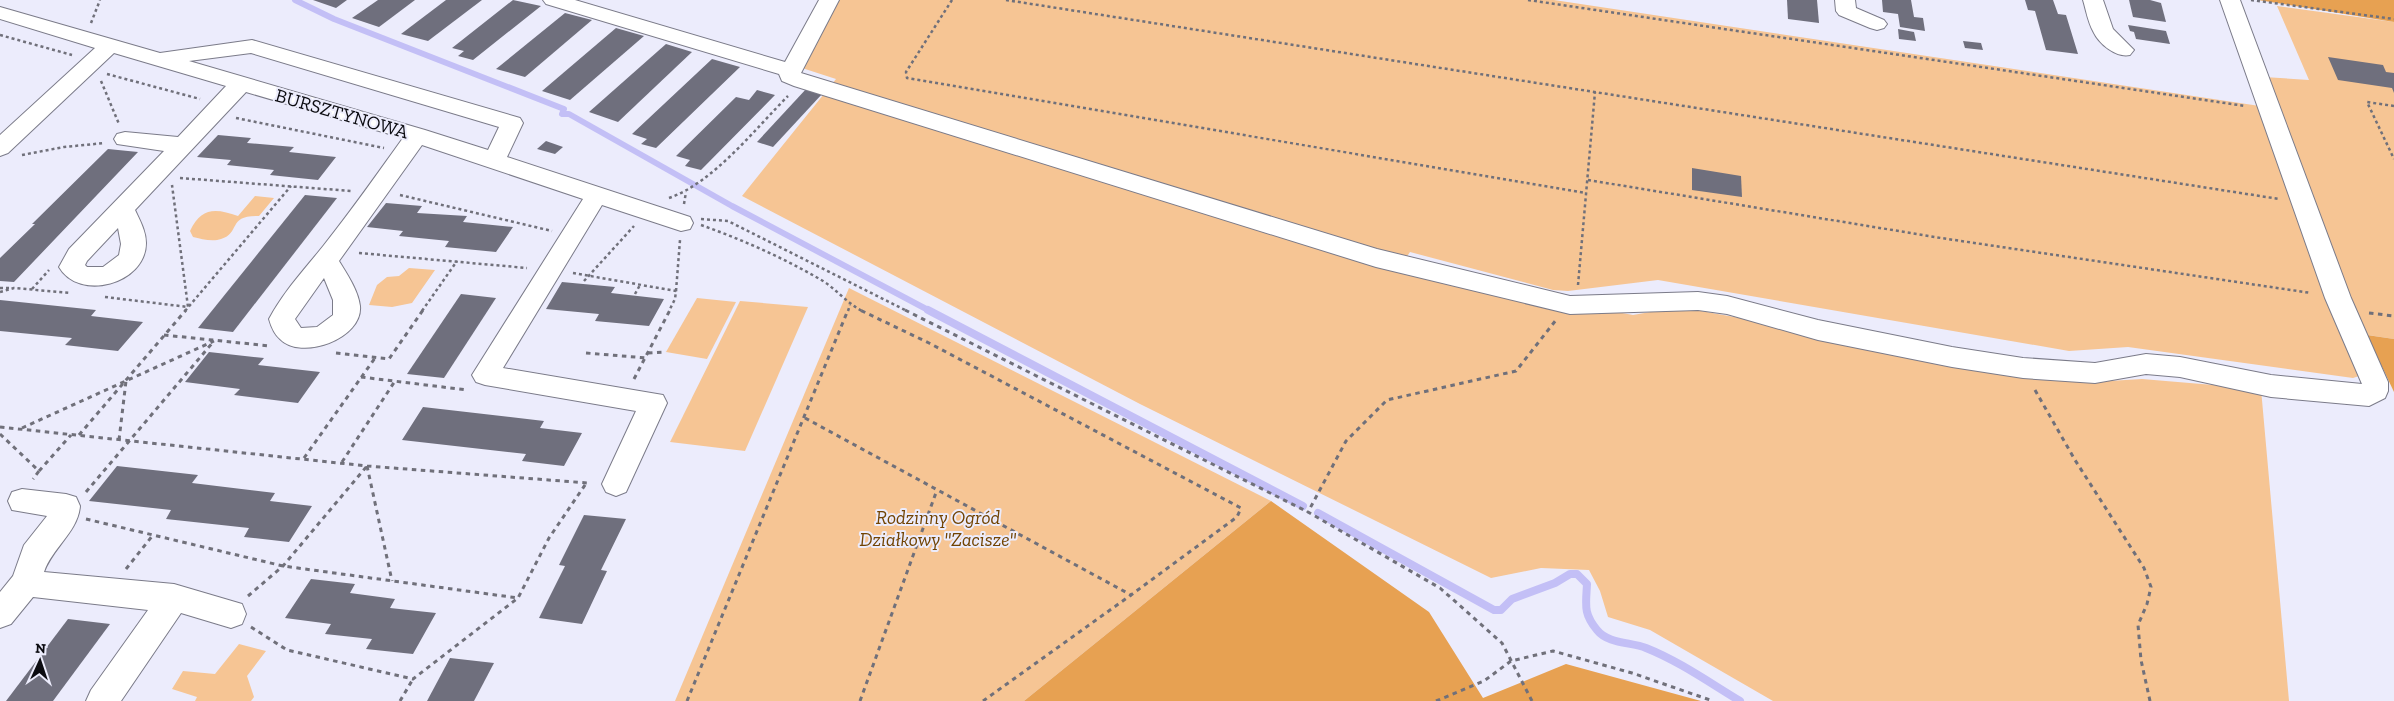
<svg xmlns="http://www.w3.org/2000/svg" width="2394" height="701" viewBox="0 0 2394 701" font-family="'Zilla Slab',serif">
  <rect width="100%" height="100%" fill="#ececfc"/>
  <!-- green -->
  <g fill="#f6c594">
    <polygon points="836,0 1554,0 2273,108 2264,77 2309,80 2277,6 2394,22 2394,339 2341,331 2362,375 2353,378 2128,347 2069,351 1658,280 1568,291 1553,290 1410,252 1404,261 1525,295 1633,315 1679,307 2093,382 2142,379 2261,389 2289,701 1773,701 1650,630 1608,617 1600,591 1589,570 1541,568 1491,578 1140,404 742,196 836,79 802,68"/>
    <path d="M255,196L274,198L259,216C227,215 241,233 221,239C213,242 201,239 193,237L190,231C201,207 216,208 238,216Z"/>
    <polygon points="409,268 435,270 412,303 392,307 369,305 377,285 387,277 399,276"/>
    <polygon points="849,288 1271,501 1024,701 675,701"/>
    <polygon points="697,298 736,302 707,359 666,352"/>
    <polygon points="740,301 808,307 745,451 670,442"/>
    <polygon points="239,644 266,651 247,676 254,697 251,701 195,701 197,697 172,689 183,671 215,674"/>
  </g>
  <!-- forest -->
  <g fill="#e7a152">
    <polygon points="2258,0 2394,0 2394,22"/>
    <polygon points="2367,335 2394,339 2394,392"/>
    <polygon points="1271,501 1429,612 1483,698 1566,664 1701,701 1024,701"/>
  </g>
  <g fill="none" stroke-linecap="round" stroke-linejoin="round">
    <!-- stream-far1 -->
    <polyline stroke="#c3bff6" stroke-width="6" points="295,0 334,19 564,109 562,114 569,114 732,206 930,311"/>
    <!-- stream -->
    <g stroke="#c3bff6" stroke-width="8">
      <polyline points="928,310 1303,506"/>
      <path d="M1318,513L1494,610H1501L1512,599L1555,583L1570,574H1577L1587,584C1586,605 1583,613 1597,630C1608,644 1631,642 1646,648C1679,661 1710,683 1740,701"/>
    </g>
  </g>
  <!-- building -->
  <g fill="#6f6f7d">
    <polygon points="313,0 347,0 336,8"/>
    <polygon points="378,0 415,0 379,27 352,18"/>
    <polygon points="446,0 482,0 428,41 401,34"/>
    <polygon points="513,0 541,6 473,60 458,56 464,51 452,48"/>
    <polygon points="1787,0 1817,0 1819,23 1788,19"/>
    <polygon points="1882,0 1911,0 1914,17 1923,18 1925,31 1900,27 1898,14 1883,12"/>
    <polygon points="2025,0 2053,0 2058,14 2066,15 2078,54 2046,50 2035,11 2028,10"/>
    <polygon points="2129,0 2150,0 2161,3 2166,22 2133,17"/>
    <polygon points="565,13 592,20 525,77 496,69"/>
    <polygon points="2128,25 2166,31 2170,44 2136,39 2134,32 2130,31"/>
    <polygon points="616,28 644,36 570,100 542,91"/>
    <polygon points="1898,29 1914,32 1916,41 1899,39"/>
    <polygon points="1963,41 1981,43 1983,50 1965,48"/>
    <polygon points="666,44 692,52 618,122 589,112"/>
    <polygon points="2328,57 2383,65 2386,72 2394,73 2394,93 2392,88 2338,80"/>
    <polygon points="712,59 740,67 656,148 641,144 647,139 632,134"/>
    <polygon points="807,88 823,93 773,147 757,142"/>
    <polygon points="757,90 775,95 701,170 685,166 690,160 676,156 736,97 749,100"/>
    <polygon points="218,135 251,138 247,143 294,147 289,152 336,157 318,180 270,175 274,170 227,165 231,160 197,157"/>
    <polygon points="546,141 563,147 555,154 537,149"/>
    <polygon points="108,149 138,152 14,282 0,281 0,258 35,224 32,224"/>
    <polygon points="1692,168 1741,176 1742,197 1692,190"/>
    <polygon points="305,195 337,198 233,332 198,328"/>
    <polygon points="386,203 422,206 417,213 467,216 463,222 513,227 496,252 445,247 449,241 399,236 403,231 367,227"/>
    <polygon points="562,282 615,287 611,293 664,299 649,326 595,321 599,314 546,309"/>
    <polygon points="461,294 496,298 444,378 407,374"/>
    <polygon points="0,300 96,310 91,316 143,322 118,351 65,345 72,338 0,331"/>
    <polygon points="209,352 264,358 258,365 320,372 298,403 234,395 240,389 185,382"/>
    <polygon points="423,407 544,421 540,428 582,433 564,466 522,461 526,454 402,440"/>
    <polygon points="117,466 198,475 192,483 275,493 270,501 312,506 289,542 244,537 249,528 166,519 171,510 89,501"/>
    <polygon points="584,515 626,519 601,570 607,571 582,624 539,618 565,566 559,565"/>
    <polygon points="311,579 355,584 350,593 395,599 390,608 436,613 413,654 366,649 372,639 325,634 331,624 285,618"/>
    <polygon points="68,619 110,624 53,701 6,701"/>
    <polygon points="450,658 494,663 474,701 427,701"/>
  </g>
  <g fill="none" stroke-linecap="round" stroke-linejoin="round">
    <defs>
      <g id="minor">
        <polygon points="543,0 575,0 785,62 819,0 839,0 801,73 1377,249 1570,296 1698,292 1727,296 1818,320 1952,347 2023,358 2095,363 2146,354 2180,357 2271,375 2362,384 2325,298 2220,0 2240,0 2351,298 2388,382 2388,391 2385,398 2369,406 2271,397 2180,377 2146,374 2095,383 2023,378 1952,367 1818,340 1727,314 1698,310 1570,314 1376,267 794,86 782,81 779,74 546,4"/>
        <polygon points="1835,0 1855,0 1856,8 1884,20 1887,24 1884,28 1877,30 1870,28 1839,15 1836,11"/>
        <path d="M2083,0H2103L2113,29L2134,50L2130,55C2116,58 2099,44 2093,31C2088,22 2086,10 2083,0Z"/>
        <path d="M0,7L160,53L252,40L520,118L523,123L507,157L690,217L693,223L690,229L681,231L602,205L503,368L663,395L667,403L626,492L616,496L606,492L602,484L636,411L485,385L476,382L472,375L583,199L422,145L339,261C347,274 358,290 360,306C363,339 301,361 280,339C274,334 271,326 269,319C284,291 305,269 324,245C352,210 377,174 403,138L246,92L135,210C140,221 146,231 146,243C146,284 79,302 59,267L69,249L164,151L117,144L114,139L117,134L125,132L178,137L226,86L114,53L8,153L0,156V135L95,48L0,19ZM251,53L499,127L488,150L425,130L189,61ZM118,228L121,244L119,255L103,267H87L85,265L87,261ZM324,278L333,300V315L317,327L301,328L295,319Z"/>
        <path d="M22,489L66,494L76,497L80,506C78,532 52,548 44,572L174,584L242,604L246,614L242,624L231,628L181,613L121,701H86L91,690L148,610L33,597L11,624L0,628V592L13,576L24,545L47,516L12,510L8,501L12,492Z"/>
      </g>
    </defs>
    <!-- minor casing -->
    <use href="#minor" stroke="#7b7b89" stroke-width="2"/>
    <!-- path-far1 -->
    <g stroke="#70707a" stroke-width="2.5" stroke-dasharray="3 3" stroke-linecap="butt">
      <polyline points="952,0 906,72 907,78 1586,193"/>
      <polyline points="1006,0 2279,199"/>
      <polyline points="1528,0 2245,106"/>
      <polyline points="2251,0 2394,19"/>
      <polyline points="91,23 100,0"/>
      <polyline points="0,35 72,55"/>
      <polyline points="107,74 200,99"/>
      <polyline points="101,81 119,124"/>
      <polyline points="2394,106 2367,102 2394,159"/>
      <polyline points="236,118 384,148"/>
      <polyline points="22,155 64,147 105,143"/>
      <polyline points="180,178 351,191"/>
      <polyline points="1588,180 1941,238 2311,293"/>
      <polyline points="400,195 552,231"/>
      <path d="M669,198C713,183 755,129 788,96"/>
      <polyline points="684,204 686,192"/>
      <polyline points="701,219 728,221 907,311"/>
      <path d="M701,225C743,240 784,258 823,281C837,290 847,303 862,311"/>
      <polyline points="359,253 527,268"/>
      <polyline points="573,273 676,291 675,299 669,311"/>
      <polyline points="584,281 634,226"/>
      <polyline points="1578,285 1595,92"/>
      <polyline points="0,288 9,288"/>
      <polyline points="32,289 49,270"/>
      <polyline points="676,291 680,240"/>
      <polyline points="0,292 14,288 71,293"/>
      <polyline points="635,294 640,285"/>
      <polyline points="105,297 188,307 172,185"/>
      <polyline points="185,311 291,186"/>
      <polyline points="422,311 457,261"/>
      <polyline points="848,311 850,305"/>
    </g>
    <!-- path -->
    <g stroke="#70707a" stroke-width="3" stroke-dasharray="4.5 4.5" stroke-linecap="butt">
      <polyline points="905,310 1308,512"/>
      <polyline points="2369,313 2394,316"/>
      <polyline points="164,335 270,346"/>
      <polyline points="336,353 389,359 423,310"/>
      <polyline points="586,353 646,358"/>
      <polyline points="648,353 666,352"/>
      <polyline points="361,377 467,390"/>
      <polyline points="634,379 670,310"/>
      <polyline points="2035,390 2075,460 2144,568 2151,587 2147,604 2138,625 2141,660 2150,701"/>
      <polyline points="805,418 1131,595 1237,517 1241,508 929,343 860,310"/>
      <polyline points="0,427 367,466 588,483"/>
      <polyline points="22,428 214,341"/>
      <polyline points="0,434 39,471 33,479"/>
      <polyline points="79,435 186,310"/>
      <polyline points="119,440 126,381"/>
      <polyline points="304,458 375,358"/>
      <polyline points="342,462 395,381"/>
      <polyline points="367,466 392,581"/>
      <polyline points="39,471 71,435"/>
      <polyline points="86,492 214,341"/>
      <polyline points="86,519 283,566 518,598 549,538 587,482"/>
      <polyline points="126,569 153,535"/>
      <polyline points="248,596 283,566 367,466"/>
      <polyline points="251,627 287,650 413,679 518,598"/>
      <polyline points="400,701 413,679"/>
      <polyline points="687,701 848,310"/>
      <polyline points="860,701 937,490"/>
      <polyline points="983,701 1131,595"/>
      <polyline points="1436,701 1484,681 1511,661 1553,651 1632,673 1713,701"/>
      <polyline points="1532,701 1502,643 1440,588 1308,512 1346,441 1387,400 1516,371 1556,320"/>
    </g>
    <!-- minor -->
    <use href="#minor" fill="#fff" fill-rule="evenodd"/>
  </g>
  <g text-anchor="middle" stroke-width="4" stroke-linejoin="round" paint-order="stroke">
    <!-- street labels -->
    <g font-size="19" fill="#0b0b10" stroke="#ececfc">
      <text transform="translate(342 113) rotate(16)" y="7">BURSZTYNOWA</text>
    </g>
    <!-- park labels -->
    <g font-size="19" font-style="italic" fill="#714302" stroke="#ececfc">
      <text x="938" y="524">Rodzinny Ogród<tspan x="938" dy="22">Działkowy "Zacisze"</tspan></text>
    </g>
  </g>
  <!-- north arrow -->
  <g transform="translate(40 661) rotate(3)" stroke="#ececfc" stroke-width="4" paint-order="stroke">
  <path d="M0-4L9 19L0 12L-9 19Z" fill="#0b0b10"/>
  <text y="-8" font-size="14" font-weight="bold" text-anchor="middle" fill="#0b0b10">N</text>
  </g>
</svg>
